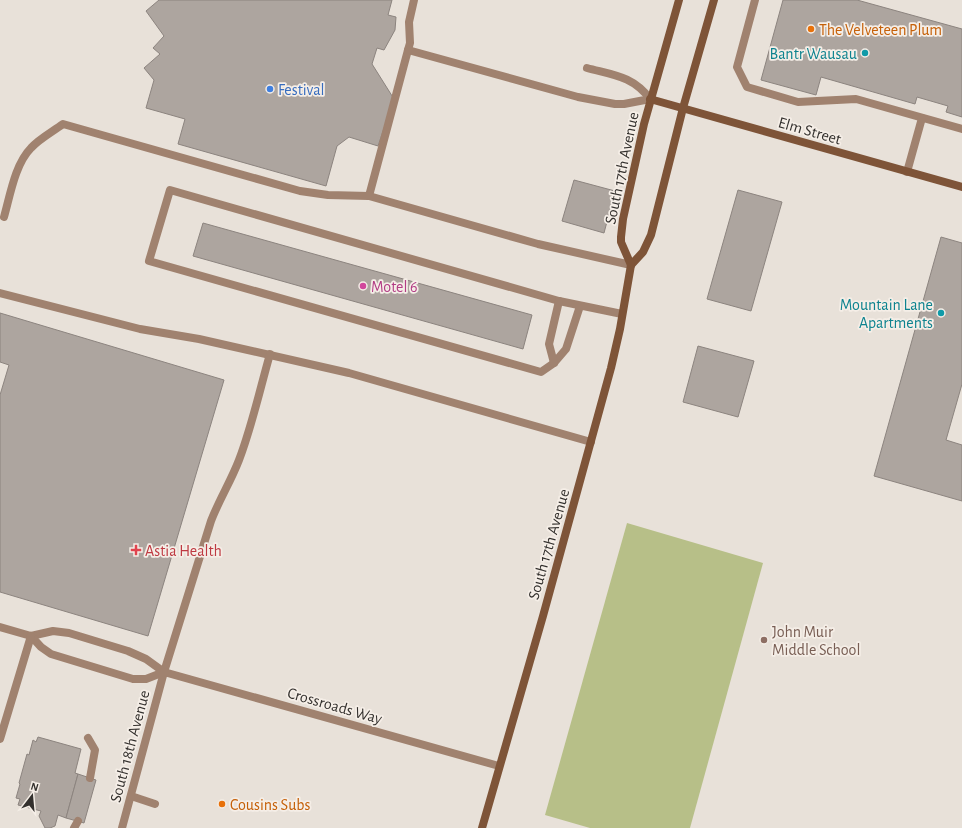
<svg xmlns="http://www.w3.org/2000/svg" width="962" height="828" viewBox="0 0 962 828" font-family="'Alegreya Sans',sans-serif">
  <rect width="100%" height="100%" fill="#e8e1d9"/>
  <!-- green -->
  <polygon fill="#b7bf88" points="627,523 763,563 690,828 590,828 545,815"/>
  <!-- building -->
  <g fill="#ada59f" stroke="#8c847f">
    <polygon points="159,0 392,0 388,15 396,17 395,30 384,50 377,48 372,64 394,99 378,146 349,137 337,146 326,186 178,144 185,119 146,108 154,80 144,68 160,54 153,48 164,36 146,11"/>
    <polygon points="783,0 857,0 962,29 962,117 946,112 948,106 917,97 915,104 821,77 816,95 761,80"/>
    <polygon points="574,180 615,191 604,233 562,221"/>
    <polygon points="738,190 782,202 751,311 707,299"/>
    <polygon points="203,223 532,315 523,349 193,256"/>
    <polygon points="941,237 962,243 962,384 946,440 962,445 962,501 874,476"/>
    <polygon points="0,313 224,380 148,636 0,592 0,395 9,365 0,362"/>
    <polygon points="698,346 754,361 738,417 683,402"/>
    <polygon points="38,737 81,749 75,773 78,774 66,818 58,815 55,826 50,828 45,828 39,816 41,811 18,805 20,799 16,798 20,784 19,783 27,754 29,755 33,740 36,742"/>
    <polygon points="78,774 96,780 84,823 66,818"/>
  </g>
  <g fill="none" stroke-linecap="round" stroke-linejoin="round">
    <!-- lane -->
    <g stroke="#a0826f" stroke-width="8">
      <polyline points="755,0 737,67 747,87 798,102 856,99 962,129"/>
      <path d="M408,50L578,97L615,104H624L650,99C633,76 613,75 587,68"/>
      <polyline points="907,172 922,118"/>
      <polyline points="369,196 408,50 410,43 409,22 414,0"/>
      <path d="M4,217C10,196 15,164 31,148C39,139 52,132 63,124L300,191L328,195L369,196L538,244L631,265"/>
      <polyline points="0,293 140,329 199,339 349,373 591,442"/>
      <polyline points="580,306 566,349 554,363 541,372 149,261 170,190 559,301 622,314"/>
      <polyline points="554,363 549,344 559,301"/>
      <polyline points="0,627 31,636 53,631 69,633 128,651 146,659 164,672"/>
      <path d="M31,636L41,647L51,654L133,679H146L164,672L211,521C219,500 231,481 239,460C252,426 260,389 270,354"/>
      <polyline points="88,738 95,750 90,778"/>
      <polyline points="0,739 31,636"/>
      <polyline points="131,796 155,804"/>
      <polyline points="74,828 78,821"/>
    </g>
    <!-- street -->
    <polyline stroke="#a0826f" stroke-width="8" points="122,828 164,672 499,766"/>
    <!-- secondary -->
    <g stroke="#7e5438" stroke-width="8">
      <polyline points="650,99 962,187"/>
      <polyline points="631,265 643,252 651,235 683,108 714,0"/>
      <polyline points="482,828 543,616 611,368 620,329 631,265 621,242 621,237 623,219 644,124 679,0"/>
    </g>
  </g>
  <!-- markers -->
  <g fill="#e8710a" stroke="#f5eee7" stroke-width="1.5">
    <circle cx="811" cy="29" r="4"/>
    <circle cx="222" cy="804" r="4"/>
  </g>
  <g fill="#0f9aa8" stroke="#f5eee7" stroke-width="1.5">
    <circle cx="865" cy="53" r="4"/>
    <circle cx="941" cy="313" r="4"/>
  </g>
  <circle fill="#3f7fe0" stroke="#f5eee7" stroke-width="1.5" cx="270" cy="89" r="4"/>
  <circle fill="#d1479c" stroke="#f5eee7" stroke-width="1.5" cx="363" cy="286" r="4"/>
  <path fill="#e0444e" stroke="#f5eee7" stroke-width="1.5" d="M134 544h4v4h4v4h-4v4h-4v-4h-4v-4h4z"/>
  <circle fill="#8d6e63" stroke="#f5eee7" stroke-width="1.5" cx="764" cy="640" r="4"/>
  <g text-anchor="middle" stroke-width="3.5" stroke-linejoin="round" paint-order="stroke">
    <!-- food labels -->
    <g font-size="16" fill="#c56008" stroke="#f5eee7" text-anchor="start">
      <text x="819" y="35">The Velveteen Plum</text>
      <text x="230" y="810">Cousins Subs</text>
    </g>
    <!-- culture labels -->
    <g font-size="16" fill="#0d838f" stroke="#f5eee7" text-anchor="end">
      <text x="857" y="59">Bantr Wausau</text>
      <text x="933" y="310">Mountain Lane<tspan x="933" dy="18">Apartments</tspan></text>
    </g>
    <!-- shop labels -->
    <g font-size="16" fill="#366cbe" stroke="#f5eee7" text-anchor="start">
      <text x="278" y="95">Festival</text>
    </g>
    <!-- street labels -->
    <g font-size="16" fill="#33302d" stroke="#f5eee7">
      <text transform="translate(810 130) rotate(16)" y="6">Elm Street</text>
      <text transform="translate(621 168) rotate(-78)" y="6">South 17th Avenue</text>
      <text transform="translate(548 544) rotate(-74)" y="6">South 17th Avenue</text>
      <text transform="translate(335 705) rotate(16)" y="6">Crossroads Way</text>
      <text transform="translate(129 746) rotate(-75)" y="6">South 18th Avenue</text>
    </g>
    <!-- hotel labels -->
    <g font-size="16" fill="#b23c85" stroke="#f5eee7" text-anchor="start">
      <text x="371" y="292">Motel 6</text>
    </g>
    <!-- health labels -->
    <g font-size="16" fill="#be3a42" stroke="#f5eee7" text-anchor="start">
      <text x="145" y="556">Astia Health</text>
    </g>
    <!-- education labels -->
    <g font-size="16" fill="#785e54" stroke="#f5eee7" text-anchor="start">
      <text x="772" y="637">John Muir<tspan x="772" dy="18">Middle School</tspan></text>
    </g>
  </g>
  <!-- north arrow -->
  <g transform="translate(32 796) rotate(16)" stroke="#f5eee7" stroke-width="3" paint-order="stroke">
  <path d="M0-3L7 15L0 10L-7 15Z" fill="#33302d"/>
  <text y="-6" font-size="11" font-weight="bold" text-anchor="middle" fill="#33302d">N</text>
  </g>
</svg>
